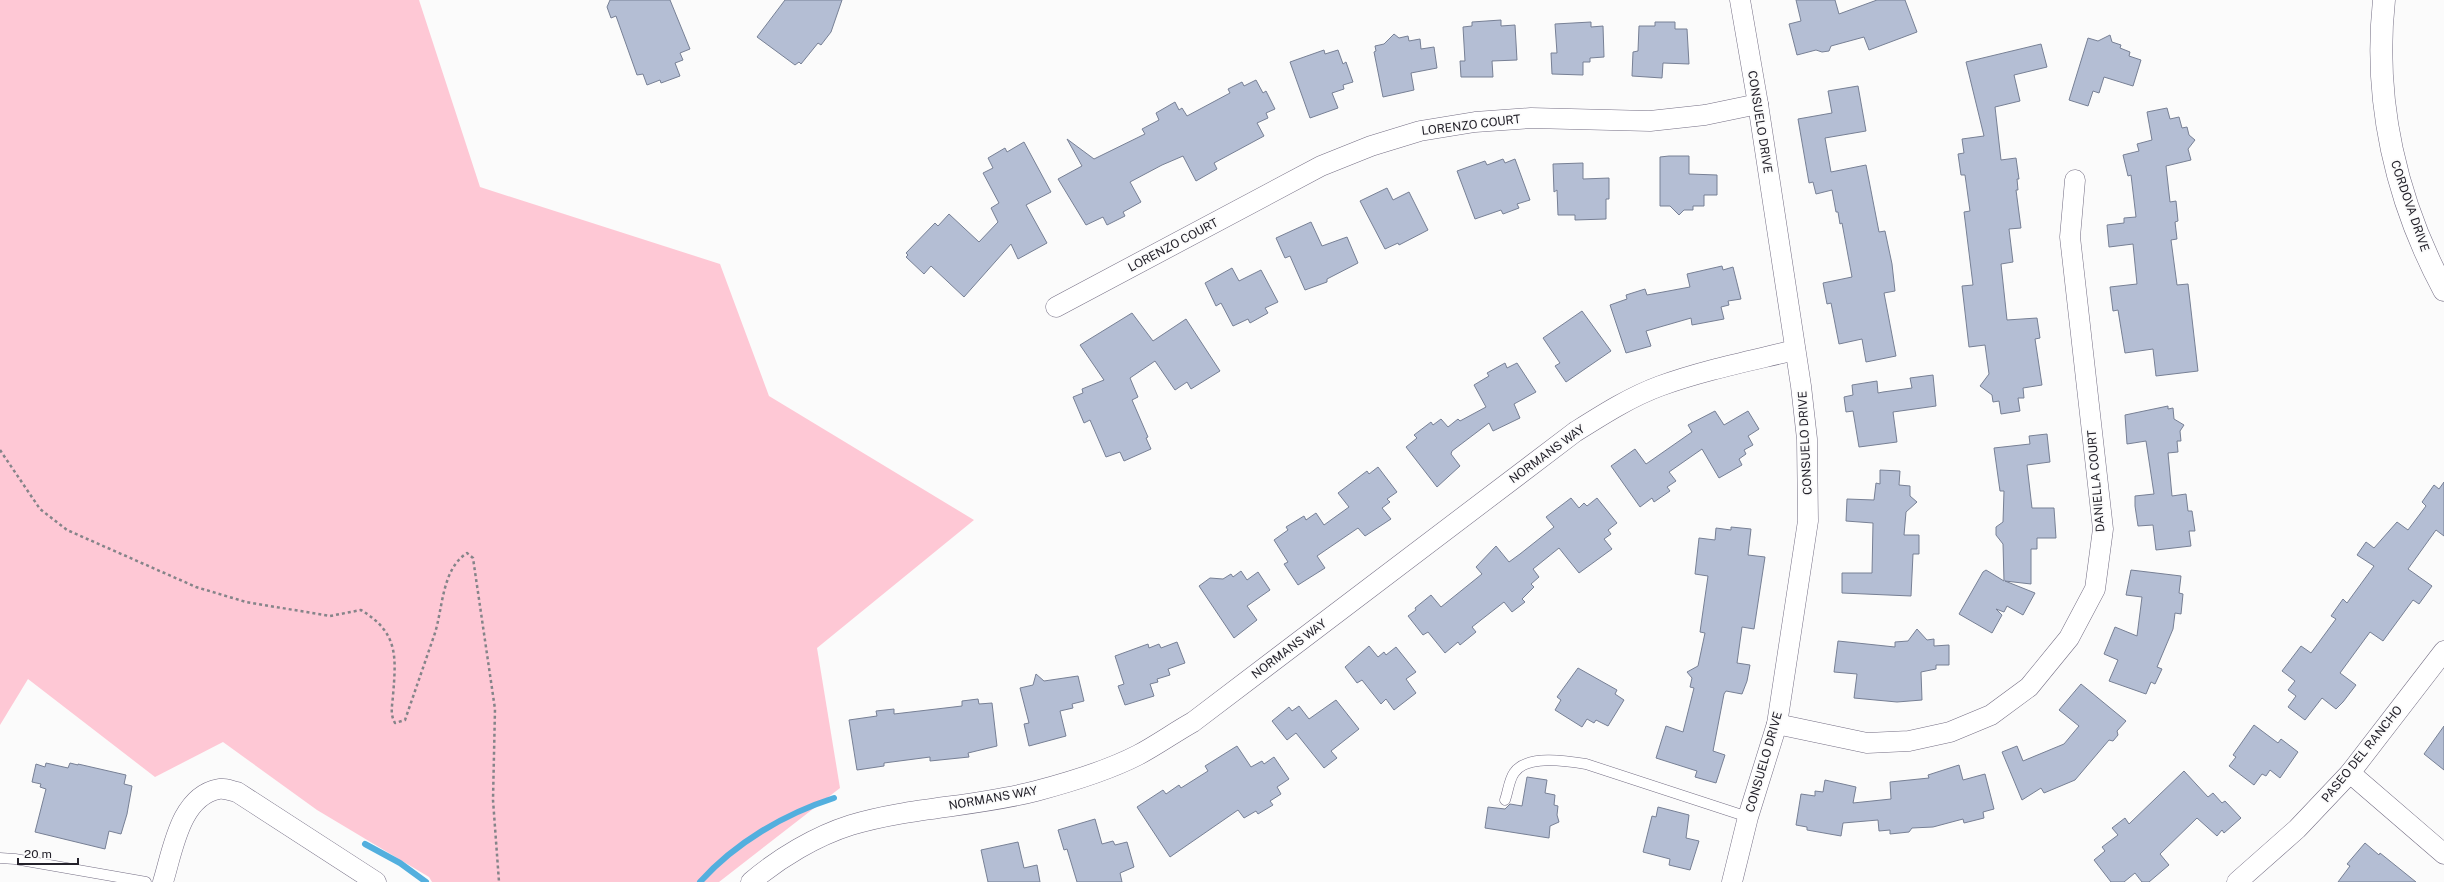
<svg xmlns="http://www.w3.org/2000/svg" width="2444" height="882" viewBox="0 0 2444 882" font-family="'Public Sans',sans-serif">
  <rect width="100%" height="100%" fill="#fbfbfb"/>
  <!-- green -->
  <polygon fill="#fec8d5" points="0,0 419,0 480,187 720,264 769,396 974,520 817,648 840,788 719,882 432,882 429,877 317,810 223,742 155,777 28,679 0,725"/>
  <g fill="none" stroke-linecap="round" stroke-linejoin="round">
    <!-- stream -->
    <g stroke="#53afde" stroke-width="6">
      <polyline points="365,844 400,863 426,882"/>
      <path d="M700,882C735,843 784,814 834,798"/>
    </g>
  </g>
  <!-- building -->
  <g fill="#b4bed4" stroke="#778095">
    <polygon points="610,0 670,0 690,49 680,53 683,60 675,63 680,76 661,83 660,80 647,85 643,74 637,75 616,16 611,18 607,7"/>
    <polygon points="785,0 842,0 831,32 821,45 818,43 801,64 799,62 795,65 757,37"/>
    <polygon points="1796,0 1835,0 1839,14 1877,0 1905,0 1917,32 1869,50 1864,37 1831,46 1829,51 1822,52 1816,50 1797,55 1789,24 1801,21"/>
    <polygon points="1501,20 1501,26 1515,25 1517,60 1492,61 1493,77 1461,77 1460,61 1465,61 1463,27 1472,26 1472,22"/>
    <polygon points="1591,22 1591,27 1603,26 1604,57 1590,58 1590,62 1583,62 1583,75 1552,74 1551,53 1557,53 1555,24"/>
    <polygon points="1655,22 1675,22 1675,29 1687,29 1689,64 1663,63 1662,78 1632,76 1633,52 1638,51 1639,26 1655,26"/>
    <polygon points="1394,34 1399,38 1408,36 1409,41 1420,39 1421,49 1434,47 1437,68 1411,73 1414,90 1383,97 1374,52 1376,51 1375,46 1384,44"/>
    <polygon points="2110,35 2112,42 2121,45 2120,48 2130,52 2129,56 2141,60 2133,86 2104,77 2099,93 2093,91 2088,106 2069,100 2088,38 2098,41"/>
    <polygon points="2041,44 2047,67 2014,75 2020,101 1995,107 2001,160 2016,158 2019,179 2017,179 2018,190 2016,190 2021,228 2009,229 2013,262 2001,264 2007,320 2037,318 2040,338 2035,339 2042,385 2023,388 2024,398 2018,398 2020,411 2001,414 1999,401 1993,402 1992,395 1980,386 1989,374 1985,345 1969,347 1962,286 1973,285 1964,212 1970,211 1965,175 1961,175 1958,154 1964,153 1962,139 1984,136 1966,62"/>
    <polygon points="1324,50 1325,54 1338,50 1343,64 1346,62 1353,82 1343,85 1344,89 1332,93 1338,108 1310,118 1290,62"/>
    <polygon points="1256,80 1263,93 1266,91 1275,109 1266,113 1268,118 1257,123 1264,136 1214,163 1217,169 1196,181 1183,156 1162,165 1130,182 1141,202 1123,212 1125,216 1107,225 1103,217 1086,225 1058,179 1082,166 1067,139 1094,159 1145,134 1142,129 1159,120 1156,113 1175,102 1179,110 1182,108 1187,116 1230,93 1228,89 1242,82 1244,86"/>
    <polygon points="1858,86 1866,131 1825,138 1831,172 1866,165 1879,232 1885,231 1892,264 1895,291 1884,293 1896,356 1866,362 1862,339 1839,344 1831,303 1827,304 1823,283 1852,277 1842,223 1840,224 1838,212 1836,212 1832,190 1816,194 1813,182 1809,183 1798,119 1832,113 1828,91"/>
    <polygon points="2167,108 2170,119 2179,117 2182,128 2187,127 2189,135 2195,140 2188,149 2191,160 2166,166 2170,202 2176,201 2178,221 2175,222 2177,239 2171,240 2177,285 2188,284 2198,371 2156,376 2153,349 2125,353 2118,310 2113,311 2110,287 2137,284 2133,244 2109,247 2107,225 2124,223 2124,218 2136,217 2131,175 2128,176 2123,155 2139,151 2137,144 2152,140 2147,112"/>
    <polygon points="1024,142 1051,192 1026,205 1047,243 1018,259 1011,244 964,297 931,266 924,274 906,257 908,255 906,253 935,223 938,226 949,214 979,242 998,222 991,208 999,203 983,173 993,168 988,158 1005,148 1007,152"/>
    <polygon points="1669,156 1689,156 1689,174 1717,175 1717,195 1704,195 1704,206 1693,206 1693,210 1684,210 1679,215 1670,206 1660,206 1660,157"/>
    <polygon points="1503,159 1505,163 1515,159 1530,200 1517,204 1519,208 1503,214 1501,210 1475,219 1457,171 1485,161 1487,165"/>
    <polygon points="1583,163 1583,179 1609,178 1609,199 1606,199 1606,219 1575,220 1575,215 1558,215 1557,190 1554,192 1553,164"/>
    <polygon points="1387,188 1393,200 1409,192 1428,230 1399,245 1398,243 1385,249 1360,201"/>
    <polygon points="1311,222 1322,246 1347,237 1358,263 1327,279 1327,282 1305,290 1290,256 1285,258 1276,238"/>
    <polygon points="1722,266 1723,270 1733,267 1741,299 1728,301 1729,305 1721,307 1724,319 1692,325 1691,318 1646,331 1651,346 1626,353 1610,305 1627,299 1626,295 1645,289 1647,295 1690,287 1687,274"/>
    <polygon points="1232,268 1239,281 1261,270 1278,302 1265,308 1268,313 1250,323 1248,319 1233,326 1221,303 1216,306 1205,283"/>
    <polygon points="1582,311 1611,351 1566,382 1555,366 1560,363 1543,338"/>
    <polygon points="1132,313 1153,341 1186,319 1220,371 1191,389 1187,382 1175,390 1155,361 1130,378 1138,397 1132,400 1148,437 1146,438 1151,449 1124,461 1120,452 1106,457 1090,420 1084,423 1073,397 1083,393 1082,389 1104,380 1080,345"/>
    <polygon points="1505,363 1507,368 1517,363 1536,392 1514,404 1520,418 1493,431 1489,423 1452,451 1451,454 1460,466 1437,487 1406,447 1417,438 1414,435 1431,422 1433,425 1441,419 1448,427 1458,419 1460,421 1486,407 1474,385 1489,376 1487,373"/>
    <polygon points="1933,375 1936,406 1893,412 1897,442 1859,447 1853,411 1846,412 1844,397 1853,395 1852,385 1877,381 1878,393 1883,392 1912,388 1910,378"/>
    <polygon points="2168,406 2168,409 2173,408 2174,419 2184,425 2180,431 2181,441 2177,441 2178,452 2168,453 2172,496 2186,494 2188,511 2192,511 2195,531 2189,531 2191,546 2156,550 2153,525 2138,526 2135,506 2135,496 2154,494 2146,441 2127,444 2125,415"/>
    <polygon points="1715,411 1724,425 1748,411 1759,429 1748,436 1753,445 1744,450 1746,454 1739,459 1742,465 1719,478 1702,449 1669,472 1676,481 1667,487 1670,491 1654,502 1652,498 1640,507 1611,466 1635,449 1646,464 1649,462 1692,432 1688,425"/>
    <polygon points="2047,434 2050,462 2027,465 2032,508 2054,508 2056,538 2037,538 2037,549 2031,549 2031,584 2005,581 2035,593 2023,615 2007,606 2004,612 1996,609 2002,615 1992,633 1959,614 1983,572 1986,570 2004,581 2003,544 1996,535 1996,527 2003,522 2004,491 2000,491 1994,448 2030,444 2029,436"/>
    <polygon points="1378,467 1397,492 1387,499 1390,502 1382,508 1391,519 1365,536 1358,528 1317,556 1325,568 1298,585 1284,564 1288,562 1274,540 1288,530 1286,527 1304,516 1306,520 1316,513 1324,525 1349,507 1338,493 1367,471 1369,474"/>
    <polygon points="1880,470 1900,471 1899,485 1910,486 1910,496 1917,502 1906,512 1904,535 1919,535 1919,554 1913,554 1911,596 1842,593 1842,573 1872,573 1873,523 1846,521 1847,499 1874,500 1876,483 1880,484"/>
    <polygon points="2444,482 2444,536 2436,530 2408,569 2432,586 2419,604 2413,600 2383,641 2370,632 2340,673 2356,685 2343,702 2336,709 2322,698 2305,720 2288,707 2296,696 2288,690 2295,681 2282,671 2301,646 2311,653 2336,619 2331,616 2343,599 2347,603 2374,566 2357,555 2366,542 2374,548 2397,522 2408,530 2426,506 2422,502 2434,485 2439,489"/>
    <polygon points="1571,498 1579,508 1584,503 1587,506 1597,498 1617,523 1608,530 1611,534 1604,539 1612,549 1579,573 1559,548 1533,569 1539,577 1531,584 1534,587 1522,599 1525,602 1512,612 1504,602 1472,627 1476,632 1460,645 1458,642 1445,653 1428,632 1423,635 1408,616 1416,610 1415,608 1431,595 1441,607 1482,574 1476,567 1496,546 1509,562 1520,554 1554,527 1546,517"/>
    <polygon points="1731,527 1751,529 1748,555 1765,557 1754,629 1742,627 1737,663 1750,665 1747,681 1742,694 1726,691 1724,694 1713,751 1725,755 1716,783 1695,777 1697,771 1656,758 1666,726 1683,732 1694,688 1690,687 1692,678 1687,672 1698,666 1705,633 1700,632 1708,576 1695,574 1699,538 1715,540 1716,528 1731,530"/>
    <polygon points="2131,570 2181,576 2179,593 2183,594 2181,614 2175,613 2173,629 2157,667 2162,669 2155,684 2151,682 2146,694 2109,681 2118,660 2104,654 2115,627 2137,636 2142,597 2126,595"/>
    <polygon points="1241,571 1247,580 1258,572 1270,590 1247,606 1257,620 1234,638 1199,586 1210,578 1223,579 1231,574 1233,577"/>
    <polygon points="1917,629 1927,640 1934,639 1934,646 1949,645 1949,665 1936,665 1936,669 1921,672 1922,700 1897,702 1854,698 1857,674 1834,672 1838,641 1895,647 1895,642 1908,641"/>
    <polygon points="1177,642 1185,663 1168,669 1170,675 1157,679 1158,682 1150,684 1154,696 1125,705 1118,686 1124,684 1115,656 1148,644 1149,648 1159,644 1161,648"/>
    <polygon points="1369,646 1378,657 1384,652 1386,655 1396,647 1416,672 1406,679 1416,693 1394,710 1386,699 1381,704 1362,680 1357,683 1345,667"/>
    <polygon points="1578,668 1617,690 1615,694 1624,700 1608,726 1596,720 1594,723 1587,719 1582,727 1555,710 1561,700 1557,697"/>
    <polygon points="1036,674 1044,681 1078,676 1084,701 1072,704 1073,708 1060,711 1066,736 1029,746 1024,724 1029,723 1020,688 1033,685"/>
    <polygon points="2081,684 2126,721 2117,731 2118,735 2113,741 2109,740 2075,780 2044,793 2041,788 2022,800 2002,752 2017,746 2023,761 2064,744 2079,726 2059,710"/>
    <polygon points="978,699 979,704 992,703 997,746 968,753 969,757 930,761 930,757 884,763 884,766 857,770 849,720 877,716 876,711 894,709 894,714 962,706 962,701"/>
    <polygon points="1336,700 1359,729 1331,751 1337,758 1324,768 1296,733 1287,740 1272,721 1289,707 1292,711 1299,706 1309,719"/>
    <polygon points="2254,725 2278,743 2281,739 2298,752 2280,778 2270,770 2266,776 2262,774 2254,785 2229,766 2236,757 2233,755"/>
    <polygon points="2444,726 2444,770 2424,754"/>
    <polygon points="1237,746 1251,767 1262,761 1264,764 1274,757 1289,779 1277,787 1281,794 1270,801 1273,805 1258,814 1256,811 1244,818 1238,810 1170,857 1137,807 1163,790 1166,794 1179,785 1181,788 1208,771 1205,766"/>
    <polygon points="46,763 68,768 70,763 78,765 78,764 126,775 124,784 132,786 127,814 121,834 109,831 105,849 35,832 46,789 40,787 41,784 32,782 36,764 45,767"/>
    <polygon points="1959,765 1963,780 1985,774 1994,809 1983,812 1984,818 1964,823 1963,819 1933,827 1912,828 1909,832 1890,834 1890,830 1879,831 1878,820 1843,823 1841,836 1807,830 1807,827 1796,825 1801,794 1815,796 1815,791 1823,792 1825,780 1856,787 1853,803 1891,799 1890,782 1929,778 1928,775"/>
    <polygon points="2184,771 2208,797 2213,793 2222,803 2225,801 2241,818 2224,833 2222,830 2217,836 2197,818 2160,854 2169,865 2149,882 2142,882 2135,873 2124,882 2111,882 2094,860 2105,851 2102,847 2118,835 2112,828 2125,818 2129,824"/>
    <polygon points="1527,777 1547,780 1545,793 1555,795 1554,805 1558,806 1557,815 1559,822 1550,826 1549,838 1485,828 1488,807 1505,809 1510,804 1522,806"/>
    <polygon points="1658,807 1689,815 1686,838 1699,841 1690,870 1669,865 1670,859 1643,852 1652,816 1656,817"/>
    <polygon points="1095,819 1102,844 1113,841 1115,845 1127,842 1134,867 1120,873 1122,882 1077,882 1067,849 1064,850 1058,830"/>
    <polygon points="1018,842 1024,868 1037,865 1040,882 988,882 981,850"/>
    <polygon points="2365,843 2379,855 2380,853 2416,882 2338,882 2350,866 2347,864"/>
  </g>
  <g fill="none" stroke-linecap="round" stroke-linejoin="round">
    <defs>
      <g id="service">
        <path d="M1505,800C1508,792 1509,780 1514,773C1526,754 1568,761 1586,764L1748,817"/>
        <polyline points="0,858 15,859 146,882"/>
      </g>
      <g id="minor">
        <polyline points="1056,307 1321,166 1371,146 1420,131 1475,122 1531,118 1650,121 1705,115 1758,104"/>
        <polyline points="1777,724 1867,743 1909,741 1950,732 1991,715 2029,687 2069,638 2095,589 2103,529 2070,237 2075,180"/>
        <polyline points="2350,773 2444,854"/>
        <path d="M163,882C173,850 180,796 219,789C224,788 232,791 237,792L376,882"/>
        <path d="M751,882C779,858 816,836 851,825C911,807 975,807 1036,791C1070,782 1107,771 1138,755C1157,745 1175,732 1193,722L1575,432C1602,415 1630,397 1660,386C1704,370 1750,361 1795,350"/>
        <polyline points="1732,882 1748,817 1777,724 1808,521 1807,439 1801,386 1758,104 1740,0"/>
        <polyline points="2237,882 2297,829 2350,773 2444,651"/>
      </g>
      <path id="tertiary" d="M2384,0C2373,101 2396,201 2444,290"/>
    </defs>
    <!-- service casing -->
    <use href="#service" stroke="#746e84" stroke-width="11"/>
    <!-- minor casing -->
    <use href="#minor" stroke="#746e84" stroke-width="21"/>
    <!-- tertiary casing -->
    <use href="#tertiary" stroke="#746e84" stroke-width="23"/>
    <!-- path -->
    <path stroke="#858489" stroke-width="2.5" stroke-dasharray="3 3" stroke-linecap="butt" d="M0,450L40,509L67,530L196,587L246,602L330,616L361,610C399,633 396,657 393,696C392,707 390,714 395,723L405,720C415,691 425,662 435,633C443,607 442,569 467,553L473,558L495,709L493,800L499,882"/>
    <!-- service -->
    <use href="#service" stroke="#fff" stroke-width="10"/>
    <!-- minor -->
    <use href="#minor" stroke="#fff" stroke-width="20"/>
    <!-- tertiary -->
    <use href="#tertiary" stroke="#fff" stroke-width="22"/>
  </g>
  <g text-anchor="middle" stroke-width="3.5" stroke-linejoin="round" paint-order="stroke">
    <!-- street labels -->
    <g font-size="12" fill="#24222b" stroke="#fbfbfb">
      <text transform="translate(1760 122) rotate(81)" y="4">CONSUELO DRIVE</text>
      <text transform="translate(1471 125) rotate(-7)" y="4">LORENZO COURT</text>
      <text transform="translate(2410 206) rotate(71)" y="4">CORDOVA DRIVE</text>
      <text transform="translate(1173 245) rotate(-28)" y="4">LORENZO COURT</text>
      <text transform="translate(1805 443) rotate(-93)" y="4">CONSUELO DRIVE</text>
      <text transform="translate(1547 454) rotate(-36)" y="4">NORMANS WAY</text>
      <text transform="translate(2096 481) rotate(-95)" y="4">DANIELLA COURT</text>
      <text transform="translate(1289 649) rotate(-37)" y="4">NORMANS WAY</text>
      <text transform="translate(2362 754) rotate(-51)" y="4">PASEO DEL RANCHO</text>
      <text transform="translate(1764 762) rotate(-74)" y="4">CONSUELO DRIVE</text>
      <text transform="translate(993 798) rotate(-10)" y="4">NORMANS WAY</text>
    </g>
  </g>
  <!-- scale -->
  <path d="M18 858v6h60v-6" fill="none" stroke="#24222b" stroke-width="2"/>
  <text x="24" y="858" font-size="12" fill="#24222b" stroke="#fbfbfb" stroke-width="3" paint-order="stroke">20 m</text>
</svg>
